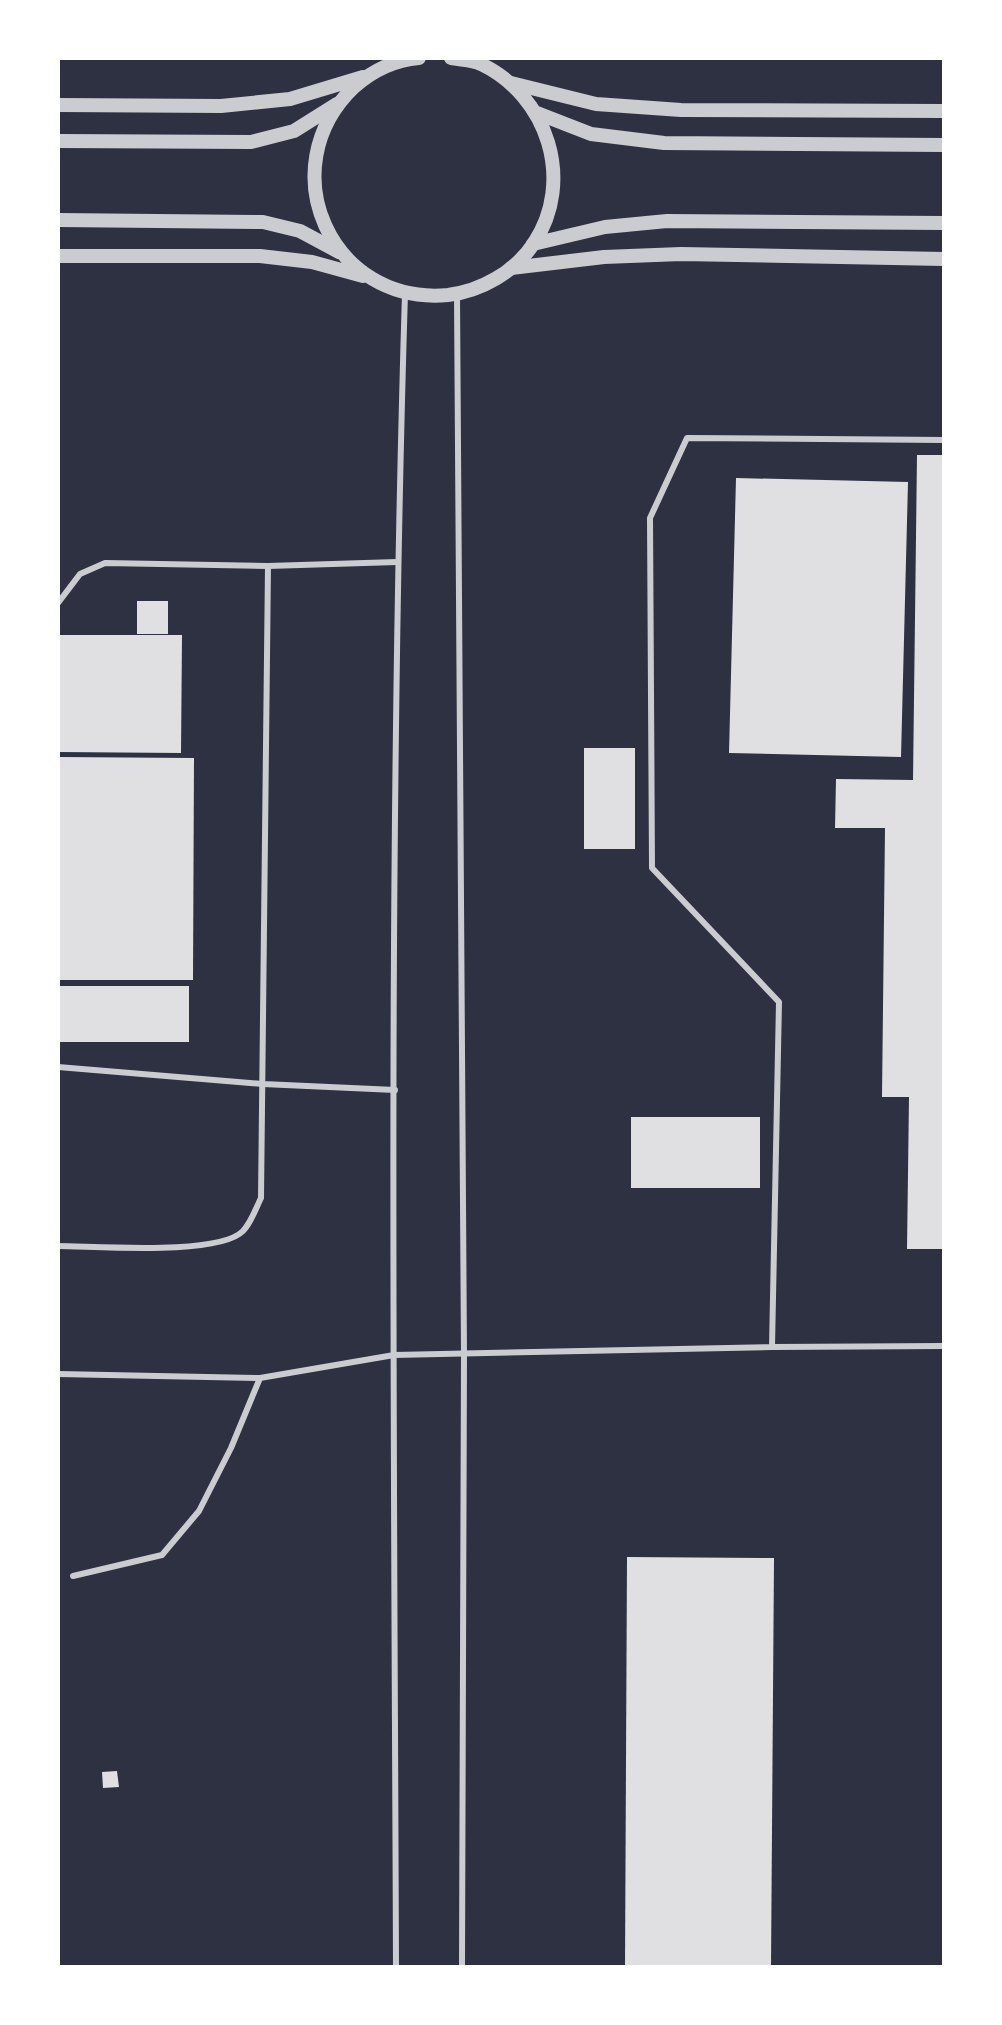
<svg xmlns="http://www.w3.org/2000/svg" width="1002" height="2025" viewBox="0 0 1002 2025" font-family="Montserrat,sans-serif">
  <rect width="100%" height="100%" fill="#2d3142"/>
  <!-- building -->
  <g fill="#e0e0e3">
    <polygon points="917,455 944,455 944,1249 907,1249 909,1097 882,1097 885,828 835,828 836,779 913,780"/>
    <polygon points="736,478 908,482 901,757 729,753"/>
    <rect x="137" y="601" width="31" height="33"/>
    <polygon points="58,635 182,635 181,753 58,752"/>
    <rect x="584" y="748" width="51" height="101"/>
    <polygon points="58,757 194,758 193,980 58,980"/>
    <rect x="58" y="986" width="131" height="56"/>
    <rect x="631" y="1117" width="129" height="71"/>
    <polygon points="627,1557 774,1558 771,1967 625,1967"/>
    <polygon points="117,1771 119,1787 103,1788 102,1772"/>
  </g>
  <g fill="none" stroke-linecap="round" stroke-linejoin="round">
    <!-- service -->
    <g stroke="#caccd0" stroke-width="6">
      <polyline points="457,295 464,1354 462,1967"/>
      <polyline points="58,603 80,574 105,563 268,566 397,562"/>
      <polyline points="58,1067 263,1084 395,1090"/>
      <path d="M58,1246C95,1246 219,1256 243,1231C251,1223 256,1208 261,1198L268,566"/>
      <polyline points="772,1347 944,1346"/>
      <polyline points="58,1374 260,1378 394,1355 772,1347 779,1002 652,868 650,518 687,438 944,440"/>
      <polyline points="73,1576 162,1555 199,1511 231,1448 260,1378"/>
      <path d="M396,1967C394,1409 388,851 405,293"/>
    </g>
    <!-- tertiary -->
    <g stroke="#caccd0" stroke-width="14">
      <path d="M419,58C395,60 372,71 354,87C269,168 331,306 448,295C481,291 515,272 534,243C575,181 548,96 481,64C472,60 460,60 451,58"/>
      <polyline points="511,83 596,104 681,110 944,111"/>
      <polyline points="58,105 221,106 290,99 363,77"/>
      <polyline points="537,113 591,134 664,143 944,145"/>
      <polyline points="58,141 251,142 294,131 337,104"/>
      <polyline points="58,220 263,222 300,231 339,252"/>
      <polyline points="533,244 605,227 667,221 944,223"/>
      <polyline points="58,256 260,256 312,262 363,276"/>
      <polyline points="511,268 604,257 681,254 944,259"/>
    </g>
  </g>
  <!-- border -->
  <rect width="1002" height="2025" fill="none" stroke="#ffffff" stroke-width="120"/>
</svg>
